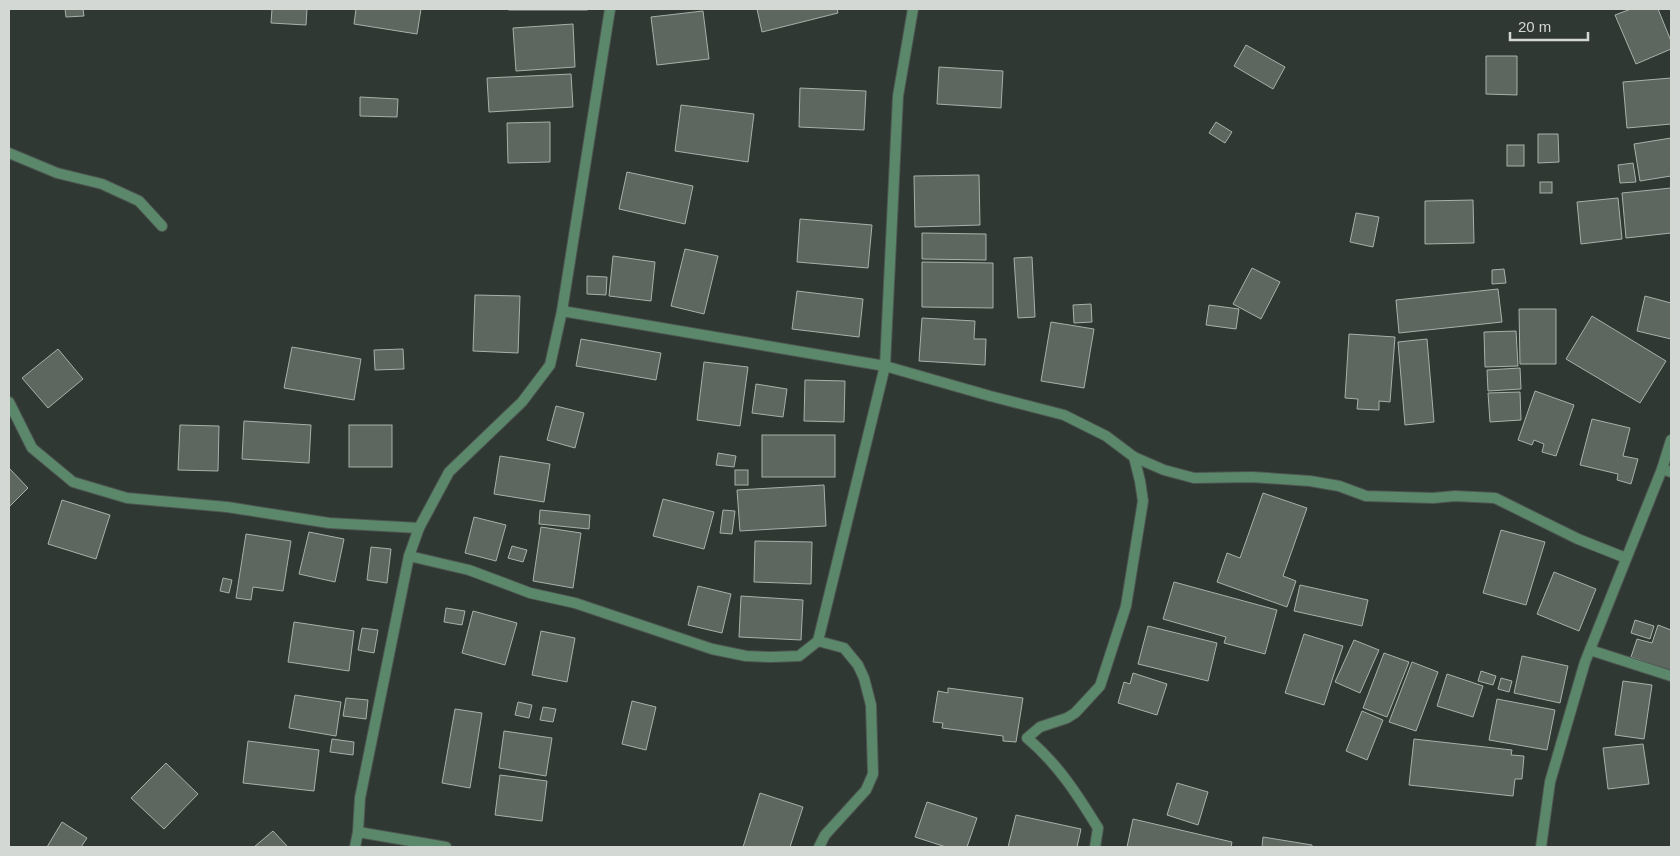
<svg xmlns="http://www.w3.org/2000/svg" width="1680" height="856" viewBox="0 0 1680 856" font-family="Helvetica,sans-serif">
  <rect width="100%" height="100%" fill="#303833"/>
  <!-- building -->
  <g fill="#5e6660" stroke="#a7b0aa">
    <polygon points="65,9 83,9 84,16 66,17"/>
    <polygon points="272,9 307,9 306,25 271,23"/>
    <polygon points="356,9 421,9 417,34 354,24"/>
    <rect x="509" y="9" width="78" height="1"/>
    <polygon points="757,9 837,9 838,13 762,32"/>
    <polygon points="1631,9 1658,9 1671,41 1671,49 1636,64 1615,15"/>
    <polygon points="703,11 709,59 657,65 651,17"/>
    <polygon points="573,24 575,67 516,71 513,28"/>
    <polygon points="1246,45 1285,67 1273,89 1234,66"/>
    <polygon points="1486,56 1517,56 1517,95 1486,94"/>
    <polygon points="939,67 1003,71 1001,108 937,104"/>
    <polygon points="571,74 573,107 489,112 487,78"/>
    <polygon points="1671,78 1671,124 1627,128 1623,82"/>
    <polygon points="800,88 866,91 864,130 799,127"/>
    <polygon points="360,97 398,99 397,117 360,116"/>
    <polygon points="681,105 754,114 748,162 675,151"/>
    <polygon points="550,122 550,162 508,163 507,123"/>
    <polygon points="1216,122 1232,132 1225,143 1209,133"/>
    <polygon points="1538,134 1558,134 1559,162 1538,163"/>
    <polygon points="1671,138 1671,176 1640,181 1634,144"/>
    <rect x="1507" y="145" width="17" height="21"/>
    <polygon points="1633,163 1636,182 1620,183 1618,165"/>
    <polygon points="627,172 693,186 685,224 619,209"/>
    <polygon points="979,175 980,225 915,227 914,176"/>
    <rect x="1540" y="182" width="12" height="11"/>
    <polygon points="1671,188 1671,233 1626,238 1622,193"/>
    <polygon points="1618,198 1622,239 1581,244 1577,202"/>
    <polygon points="1473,200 1474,243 1425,244 1425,201"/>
    <polygon points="1356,213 1379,217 1373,247 1350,242"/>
    <polygon points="800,219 872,225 868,268 797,262"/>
    <polygon points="922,233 986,234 986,260 922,259"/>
    <polygon points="685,249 718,256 704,314 671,306"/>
    <polygon points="613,256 655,262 651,301 609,296"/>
    <polygon points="1032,257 1035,317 1018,318 1014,258"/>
    <polygon points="922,262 993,263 993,308 922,307"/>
    <polygon points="1252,268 1280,282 1261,319 1233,304"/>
    <polygon points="1504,269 1506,283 1492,284 1492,270"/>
    <polygon points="587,276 607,277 606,295 587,294"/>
    <polygon points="1498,289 1502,322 1399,333 1396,300"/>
    <polygon points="797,291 863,299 859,337 792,329"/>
    <polygon points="475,295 520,296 518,353 473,351"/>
    <polygon points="1645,296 1671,303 1671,339 1637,331"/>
    <polygon points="1091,304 1092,322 1074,323 1073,305"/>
    <polygon points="1209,305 1239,309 1236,329 1206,325"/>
    <polygon points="1519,309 1556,309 1556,364 1520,364"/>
    <polygon points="1592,316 1666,361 1640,403 1566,359"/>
    <polygon points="922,318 975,321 974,339 986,339 985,365 919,361"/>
    <polygon points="1051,322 1094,329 1084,388 1041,381"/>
    <polygon points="1516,331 1518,366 1485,367 1484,332"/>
    <polygon points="1349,334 1395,337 1390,402 1379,401 1379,410 1357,409 1358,399 1345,398"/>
    <polygon points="581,339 661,353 656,380 576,366"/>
    <polygon points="1427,339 1434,422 1405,425 1398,342"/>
    <polygon points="292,347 361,359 354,400 284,388"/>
    <polygon points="58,349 83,379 48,408 22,378"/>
    <polygon points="403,349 404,369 375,370 374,350"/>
    <polygon points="704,362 748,367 740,426 697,420"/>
    <polygon points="1520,368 1521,389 1488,391 1487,370"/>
    <polygon points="805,380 845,381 844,422 804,421"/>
    <polygon points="756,384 787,389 783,417 752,413"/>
    <polygon points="1535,391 1574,405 1556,456 1542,452 1544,444 1534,440 1532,445 1518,440"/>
    <polygon points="1520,392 1521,420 1490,422 1488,393"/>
    <polygon points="556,406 584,413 575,448 547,440"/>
    <polygon points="1592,419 1630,428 1623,456 1638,459 1631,484 1617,480 1618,474 1580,465"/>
    <polygon points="244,421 311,425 309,463 242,459"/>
    <polygon points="180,425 219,426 218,471 178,470"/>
    <rect x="349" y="425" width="43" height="42"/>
    <rect x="762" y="435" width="73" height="42"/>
    <polygon points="718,453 736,456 734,467 716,465"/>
    <polygon points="500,456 550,464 544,502 494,494"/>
    <polygon points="9,468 28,488 9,507"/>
    <rect x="735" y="470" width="13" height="15"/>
    <polygon points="824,485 826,526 740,531 737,490"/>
    <polygon points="1263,493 1307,508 1283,576 1296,581 1287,607 1217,582 1227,553 1240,558"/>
    <polygon points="663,499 714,512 704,549 653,536"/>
    <polygon points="62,500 110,515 96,559 48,544"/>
    <polygon points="540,510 590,515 589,529 539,524"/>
    <polygon points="723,510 735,511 732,534 720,533"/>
    <polygon points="474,517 506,525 496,561 465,553"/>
    <polygon points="541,527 581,533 573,588 533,581"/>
    <polygon points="1501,530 1545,542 1526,605 1483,593"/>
    <polygon points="309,532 344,539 335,582 299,574"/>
    <polygon points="246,534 291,541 283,591 253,587 251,600 236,598"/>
    <polygon points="755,541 812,542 811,584 754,582"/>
    <polygon points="512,546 527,550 523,562 508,558"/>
    <polygon points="371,547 391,549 387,583 367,580"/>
    <polygon points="1554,572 1596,589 1579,631 1537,614"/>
    <polygon points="223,578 232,580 229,593 220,591"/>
    <polygon points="1174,582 1277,610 1265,654 1224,643 1226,637 1163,619"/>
    <polygon points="1300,585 1368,600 1362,626 1294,611"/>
    <polygon points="698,586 731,594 722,633 688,625"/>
    <polygon points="741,596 803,600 801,640 739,637"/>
    <polygon points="446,608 465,611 462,625 444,622"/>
    <polygon points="473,611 517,623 505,665 462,653"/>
    <polygon points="1635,620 1654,626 1650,639 1631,633"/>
    <polygon points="294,622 354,631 349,671 288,662"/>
    <polygon points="1658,625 1671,630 1671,671 1631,657 1637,639 1652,643"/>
    <polygon points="1148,626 1217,643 1208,681 1138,664"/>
    <polygon points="362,628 378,630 374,653 358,650"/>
    <polygon points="541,631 575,638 567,682 532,675"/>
    <polygon points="1304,634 1343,646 1324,705 1285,693"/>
    <polygon points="1354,640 1379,650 1360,693 1335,682"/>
    <polygon points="1384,653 1409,662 1387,717 1363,708"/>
    <polygon points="1522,656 1568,666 1560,703 1514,693"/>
    <polygon points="1412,662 1438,672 1416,731 1389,722"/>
    <polygon points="1481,671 1496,676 1493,685 1478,681"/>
    <polygon points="1133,673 1167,684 1157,715 1118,703 1124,682 1130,684"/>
    <polygon points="1447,674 1483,686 1473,717 1437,706"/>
    <polygon points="1501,678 1512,681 1509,692 1498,689"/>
    <polygon points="1623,681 1652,685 1644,739 1615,735"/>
    <polygon points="948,688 1023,698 1016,742 1003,741 1003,736 942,728 943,723 933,722 938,691 948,693"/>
    <polygon points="295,695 341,702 336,736 289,728"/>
    <polygon points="346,698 368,700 366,719 343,716"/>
    <polygon points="1497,699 1555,710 1547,750 1489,740"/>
    <polygon points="632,701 656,707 646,750 622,744"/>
    <polygon points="518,702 532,705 529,718 515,715"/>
    <polygon points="543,707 556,709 553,722 540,720"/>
    <polygon points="455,709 482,713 470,788 442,783"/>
    <polygon points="1362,711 1383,720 1367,760 1346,751"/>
    <polygon points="504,731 552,738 546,776 499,768"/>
    <polygon points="332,739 354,742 353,755 330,752"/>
    <polygon points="1414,739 1512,750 1511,755 1524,756 1522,779 1515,779 1513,796 1409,785"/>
    <polygon points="248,741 319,750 314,791 243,783"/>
    <polygon points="1643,744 1649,784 1608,789 1603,748"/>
    <polygon points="166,763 198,794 164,829 131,798"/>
    <polygon points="500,775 547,781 542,821 495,815"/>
    <polygon points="1177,783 1208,792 1198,825 1167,815"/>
    <polygon points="760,793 803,807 790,847 743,847"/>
    <polygon points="927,802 977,818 967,847 946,847 915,837"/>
    <polygon points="1016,815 1081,829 1077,847 1008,847"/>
    <polygon points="1133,819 1232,842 1231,847 1127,847"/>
    <polygon points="62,822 87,838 81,847 47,847"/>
    <polygon points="273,831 288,847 254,847"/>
    <polygon points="1263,837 1312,845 1312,847 1262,847"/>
  </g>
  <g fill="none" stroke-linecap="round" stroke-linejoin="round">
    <defs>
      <g id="street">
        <polyline points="9,153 57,173 102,184 139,201 162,226"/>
        <path d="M562,311L885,366L990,396L1064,415L1106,436L1134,457L1140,481L1143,501L1126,606L1100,686L1075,713L1067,718L1040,727L1027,738C1058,764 1077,794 1098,828L1095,847"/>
        <polyline points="9,402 32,448 73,482 127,498 227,507 329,523 419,528"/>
        <polyline points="1134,457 1164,470 1194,478 1252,477 1310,481 1339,486 1366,496 1433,498 1455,496 1495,498 1578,539 1626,558"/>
        <polyline points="1662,469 1671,472"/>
        <polyline points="409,556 469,570 530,593 575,603 712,649 746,656 771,657 799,656 818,641 844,648 858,665 864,678 871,705 873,774 866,790 825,835 819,847"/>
        <polyline points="818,641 885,366 898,96 913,9"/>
        <polyline points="1590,650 1671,676"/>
        <polyline points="358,832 446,847"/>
        <polyline points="355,847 358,832 360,798 409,556 419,528 449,472 522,402 550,365 562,311 610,9"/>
        <polyline points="1541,847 1550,782 1585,662 1662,469 1671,440"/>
      </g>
    </defs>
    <!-- street casing -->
    <use href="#street" stroke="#4d5550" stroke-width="12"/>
    <!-- street -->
    <use href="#street" stroke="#5b886b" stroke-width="10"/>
  </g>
  <!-- border -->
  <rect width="1680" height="856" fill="none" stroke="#d3d8d4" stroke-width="20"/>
  <!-- scale -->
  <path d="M1510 32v8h78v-8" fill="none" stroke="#d3d8d4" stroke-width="2.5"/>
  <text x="1518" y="32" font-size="15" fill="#d3d8d4" stroke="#303833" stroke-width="4" paint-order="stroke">20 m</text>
</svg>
